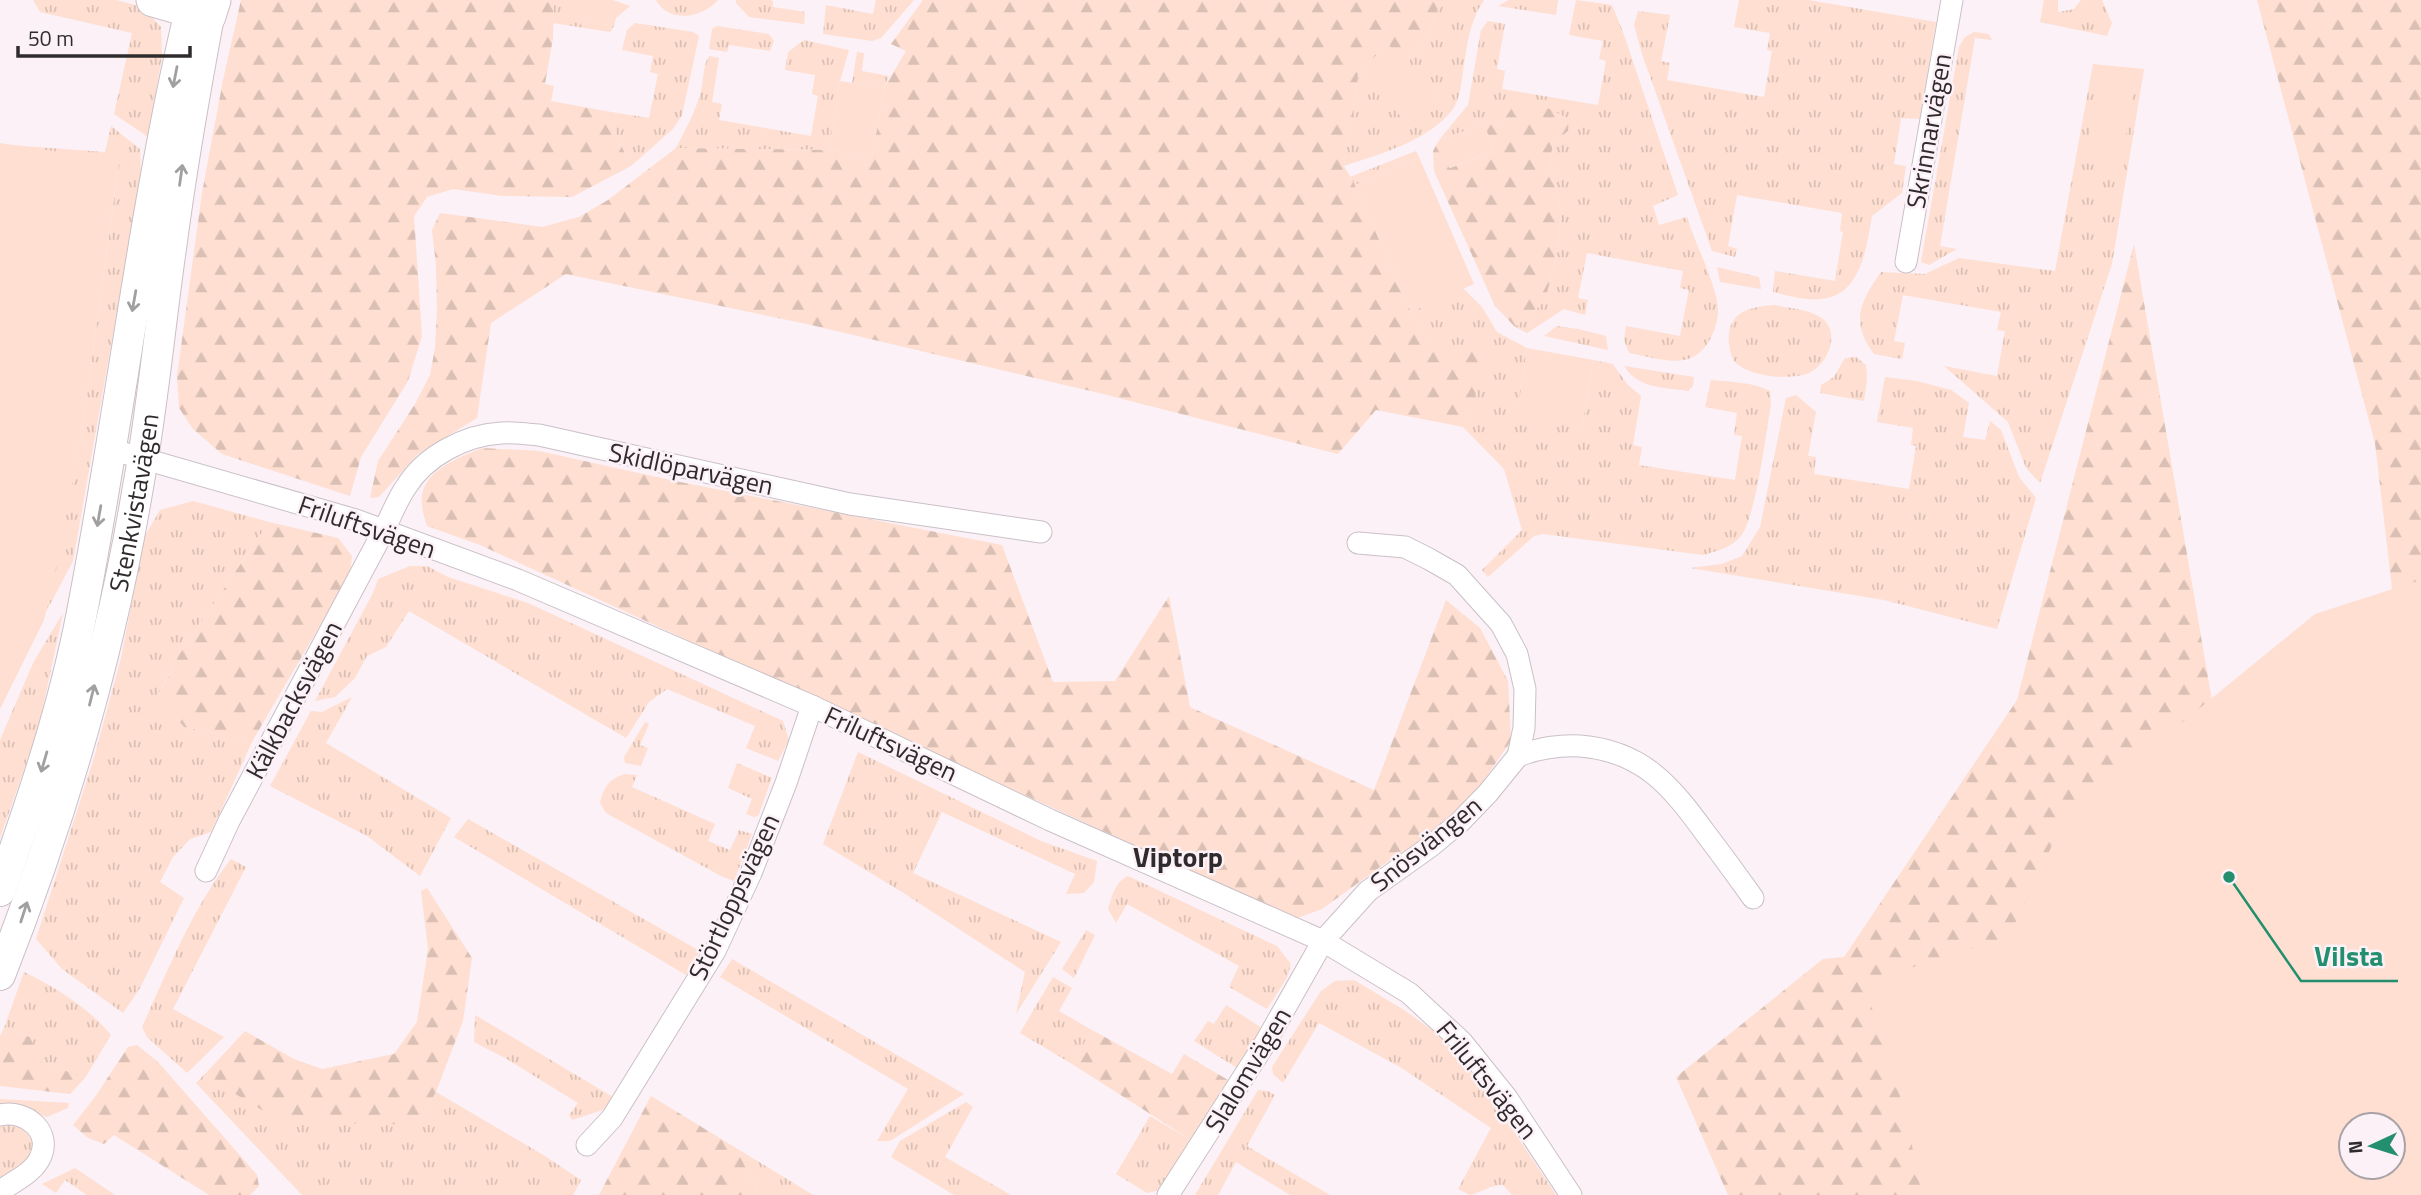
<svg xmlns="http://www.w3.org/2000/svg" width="2421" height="1195" viewBox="0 0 2421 1195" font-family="'Titillium Web',sans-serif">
  <defs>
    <pattern id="grass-tufts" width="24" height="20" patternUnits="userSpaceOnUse" patternTransform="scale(1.75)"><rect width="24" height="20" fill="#fedfd1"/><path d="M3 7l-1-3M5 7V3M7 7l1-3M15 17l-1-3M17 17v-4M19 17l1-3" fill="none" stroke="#dac0b4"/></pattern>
    <pattern id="forest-firs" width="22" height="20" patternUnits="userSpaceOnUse" patternTransform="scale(1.75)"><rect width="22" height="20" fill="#fedfd1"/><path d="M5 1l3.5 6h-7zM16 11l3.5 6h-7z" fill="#dac0b4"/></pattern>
  </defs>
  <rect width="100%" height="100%" fill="#fbf1f7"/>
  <!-- grass -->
  <g fill="url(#grass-tufts)">
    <polygon points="33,0 116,0 143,7 161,27 162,56 148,137 114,114 132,33 40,12"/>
    <polygon points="554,0 613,0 630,6 616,18 607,17 608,6 578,20 614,26 610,32 553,23"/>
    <path d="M656,0H718C703,18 669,24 656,0Z"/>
    <polygon points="736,0 771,0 773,1 773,7 805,12 804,24 749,17 736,3"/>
    <polygon points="876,0 914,0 881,38 872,41 823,34 826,5 873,14"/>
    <path d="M1440,0H1484C1469,22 1467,46 1463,72C1461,83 1460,99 1453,109C1427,142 1382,153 1344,166L1358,75L1410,124L1439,94L1405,62L1428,37Z"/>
    <polygon points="1509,0 1558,0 1556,15 1498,6"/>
    <path d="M1576,0L1612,5L1623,32L1678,195L1653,206L1659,225L1687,217C1694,241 1718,288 1718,310C1718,330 1705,357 1684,360C1667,363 1646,356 1629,353L1624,340L1626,326L1680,336L1689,290L1680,288L1683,271L1587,253L1578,298L1588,300L1585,315L1564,309L1527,333L1515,327L1545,301L1558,250L1561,214L1550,161L1553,143L1568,131L1502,123L1484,124L1439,140L1468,105L1481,30L1488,21L1505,24L1497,69L1505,71L1502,89L1598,105L1606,61L1599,59L1603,41L1569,35Z"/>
    <path d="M1739,0H1809L1936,22L1920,119L1901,118L1894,164L1906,166L1902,193L1872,216C1867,244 1862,291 1827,298C1810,302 1790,296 1773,292L1775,271L1835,281L1843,232L1840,231L1842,213L1737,195L1728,246L1737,249L1735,257L1712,251L1642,54L1634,25L1638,11L1670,15L1661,61L1670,63L1667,80L1764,97L1772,51L1767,50L1770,33L1734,27Z"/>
    <polygon points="2044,0 2058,0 2058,12 2074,9 2081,0 2102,0 2112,23 2107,36 2040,22"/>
    <polygon points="635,23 693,32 699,36 682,115 673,129 631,166 605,111 649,118 658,74 650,72 653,56 622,50 627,30"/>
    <polygon points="717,26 769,34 774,41 770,51 729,45 727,52 709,49 712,29"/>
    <polygon points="1974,32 1989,34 1992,40 1975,38 1940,246 1957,249 1929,265 1921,262 1959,47 1965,37"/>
    <path d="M804,40L849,50L840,81L829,150L676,148C685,131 694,114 700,95C704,83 702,67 709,56L719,58L712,102L722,104L719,120L811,136L818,96L812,94L815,75L785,70L788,52Z"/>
    <polygon points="857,52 864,53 862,71 889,76 884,88 852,83"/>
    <path d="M2093,64L2144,69L2112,264L2040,483L2026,468L2008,422L1944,366L1997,376L2005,331L1997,330L2001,312L1903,295L1894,341L1905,343L1902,359L1874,354C1850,322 1860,302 1881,272L1925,274L1959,258L2055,271Z"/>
    <polygon points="111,126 140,149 141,175 73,561 46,612 81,439 119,162 9,145 105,152"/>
    <polygon points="1416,151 1419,157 1355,185 1350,177"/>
    <polygon points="1717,267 1759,277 1761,289 1720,282"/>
    <path d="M1463,288L1482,307L1497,332L1527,348L1519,404L1582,426L1593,360L1613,364L1627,384L1641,396L1633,445L1642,447L1639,465L1735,480L1742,436L1734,435L1737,413L1705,407L1711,380C1730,382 1753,382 1770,391L1771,404C1766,433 1756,516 1741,536C1731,548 1717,551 1703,555L1543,534L1534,536L1488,577L1482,570L1522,530L1504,469L1463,427L1493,346H1431L1411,312Z"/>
    <path d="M1774,305C1788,308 1807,309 1820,317C1844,332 1826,370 1803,375C1784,379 1752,377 1736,363C1731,358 1730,350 1729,344C1726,312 1749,307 1774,305Z"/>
    <polygon points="1557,326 1578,329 1606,336 1608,350 1544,336"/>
    <polygon points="1856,357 1866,365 1867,379 1864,401 1820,393 1821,385 1834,377 1845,358"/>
    <path d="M1624,366L1694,377L1693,386L1688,391C1663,387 1639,389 1624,366Z"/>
    <polygon points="1885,377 1917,381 1951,390 1969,403 1963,437 1985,440 1990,421 2001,430 2019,477 2036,498 1997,629 1884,600 1690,568 1722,564 1742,556 1760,527 1786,398 1796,395 1816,412 1808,456 1816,457 1814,474 1909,489 1916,446 1911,445 1913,428 1877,422"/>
    <polygon points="193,501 269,522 179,655 158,695 184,727 253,740 211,832 190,839 173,857 160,882 184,898 140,988 123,1013 62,969 36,939 94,758 121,658 145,536 160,510"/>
    <polygon points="410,566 427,566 448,577 528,603 783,721 789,740 778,761 746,748 755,726 667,689 649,702 626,738 409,611 386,647 367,656 355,678 335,697 315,701 373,593 378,579"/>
    <polygon points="63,613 38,730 0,838 0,740 34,661"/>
    <polygon points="352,697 326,743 451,818 420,876 367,836 270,786 311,711 322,712"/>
    <polygon points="645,722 649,724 640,745 648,748 641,766 625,763 624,757"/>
    <polygon points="858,752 1041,841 1097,861 1094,882 1084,893 1066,894 1075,874 942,812 913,873 1061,942 1016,1014 1025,972 902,892 823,844"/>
    <polygon points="737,763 772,778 758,816 754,817 746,814 752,799 728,788"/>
    <path d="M625,774L637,775L632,787L715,824L708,841L730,850L739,830L752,834L734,881L721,876L606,813L600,803C604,786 609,779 625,774Z"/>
    <polygon points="468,819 700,951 686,975 454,837"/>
    <path d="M231,859L246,867L173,1009L224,1037L187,1073L147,1037L142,1027C168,970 192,909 231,859Z"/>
    <path d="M1128,876L1277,946L1291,964L1287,978L1267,1009L1229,987L1239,966L1127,904L1116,923L1108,909C1112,896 1115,882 1128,876Z"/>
    <polygon points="1086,930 1095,935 1074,978 1062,969"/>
    <polygon points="732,959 964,1094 890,1141 877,1141 908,1089 720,977"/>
    <path d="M24,972C55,987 89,1008 111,1035L85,1078L41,1062L30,1037L4,1028Z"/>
    <polygon points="1053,977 1072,988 1059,1011 1092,1030 1072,1064 1020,1033"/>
    <path d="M1354,980L1404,1010L1439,1035L1489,1094L1556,1195H1512L1503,1185C1490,1185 1482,1192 1470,1195L1458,1189L1491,1128L1400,1067L1319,1023L1283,1083L1273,1074L1272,1067L1321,991L1335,981Z"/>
    <polygon points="1226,1005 1262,1028 1237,1068 1194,1041 1208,1021 1214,1024"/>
    <polygon points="475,1015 613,1097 606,1109 572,1120 569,1115 578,1103 505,1058 474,1042"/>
    <polygon points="204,1075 271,1115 418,1121 436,1092 545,1156 581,1180 573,1195 302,1195 196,1083"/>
    <polygon points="1258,1090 1268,1091 1275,1095 1247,1146 1330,1195 1290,1195 1236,1162 1218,1195 1195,1195"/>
    <polygon points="0,1099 69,1103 68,1108 47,1117 25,1109 0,1107"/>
    <polygon points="966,1102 973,1107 945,1157 1011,1195 954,1195 891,1157 900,1141"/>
    <polygon points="1150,1116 1191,1140 1160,1190 1147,1193 1116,1174"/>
    <path d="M11,1124C37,1132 43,1157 16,1172C11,1174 5,1175 0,1177V1126Z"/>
    <polygon points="736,1148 813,1195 759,1195"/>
    <polygon points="75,1168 115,1195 87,1195 65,1180 56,1193 42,1184"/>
  </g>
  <!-- forest -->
  <g fill="url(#forest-firs)" fill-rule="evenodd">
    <polygon points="241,0 554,0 553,38 545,84 554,86 551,101 605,111 631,166 572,197 503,196 453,189 427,197 414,216 422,336 408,381 361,457 350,496 222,454 193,429 179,408 177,376 202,193 223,80"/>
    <polygon points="923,0 1440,0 1428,37 1405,62 1387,44 1358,75 1344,166 1355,185 1411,312 1431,346 1494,346 1463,427 1376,410 1338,454 1103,394 807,324 566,274 491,323 477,418 417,455 379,497 370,498 378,461 415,404 430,375 435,348 437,311 436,265 432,230 440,213 542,227 579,217 608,200 676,148 829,150 872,157 884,88 906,51 891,44"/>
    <path d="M2257,0H2421V1195H1728L1676,1077L1823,959L1844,957L2017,700L2134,244L2225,777L2403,682L2375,443ZM2351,1125H2393V1167H2351Z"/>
    <polygon points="1542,105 1569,119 1568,131 1553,143 1550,161 1561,214 1558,250 1545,301 1515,327 1495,306 1434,171 1433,151 1439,140 1450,168 1494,151 1484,124 1502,123 1513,106"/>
    <path d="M482,448L539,451L675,481L1002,545L1053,682L1115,681L1169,596L1190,707L1374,790L1446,600L1480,628L1508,681L1511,741L1461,813L1383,865L1322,909L1295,919L480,545L427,526C425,519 422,511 422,504C418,472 458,458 482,448Z"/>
    <polygon points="269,522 338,538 352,556 350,574 253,740 184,727 158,696 179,655"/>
    <polygon points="427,888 472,958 463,1021 436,1092 418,1121 380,1126 270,1115 204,1075 245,1031 294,1059 322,1069 394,1054 417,1022 428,949 421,891"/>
    <polygon points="4,1028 30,1037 42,1062 85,1078 70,1094 0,1086 0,1036"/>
    <polygon points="1092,1030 1172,1074 1184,1054 1228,1080 1191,1140 1072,1064"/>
    <polygon points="137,1045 158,1062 257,1175 259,1186 250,1195 209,1195 114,1135 104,1144 88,1138 73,1125 95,1097 128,1047"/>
    <polygon points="651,1096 736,1148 759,1195 599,1195"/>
  </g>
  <!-- green -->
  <g fill="#fedfd1" fill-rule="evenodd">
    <polygon points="581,1 609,6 607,17 616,18 614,26 578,20"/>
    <polygon points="1387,44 1439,94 1410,125 1358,75"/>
    <polygon points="2100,68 2137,74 2120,169 2084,163"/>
    <polygon points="840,81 884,88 872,157 829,150"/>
    <polygon points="1484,124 1494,151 1449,168 1439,140"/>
    <polygon points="0,143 119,161 81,439 57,564 44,620 0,709"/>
    <polygon points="1419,157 1474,284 1411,312 1355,185"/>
    <polygon points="1527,348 1593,360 1582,426 1525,419 1519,404"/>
    <path d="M2421,580V1195H1922L1905,1112L1864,983L2009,936L2065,818L2315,614ZM2351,1125H2393V1167H2351Z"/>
  </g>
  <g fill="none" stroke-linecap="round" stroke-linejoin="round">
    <defs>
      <g id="street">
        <polyline points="1906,262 1952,0"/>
        <polyline points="110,449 356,520 518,580 812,706 1050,820 1323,941 1409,993 1462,1042 1507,1098 1571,1195"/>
        <path d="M1518,756C1539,748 1558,745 1580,746C1643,751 1671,786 1706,834C1722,855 1738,877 1753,898"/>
        <path d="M206,871L229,821L384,530C391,516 397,500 406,487C425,456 465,435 501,433C513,432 526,434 539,435L850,504L1041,532"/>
        <path d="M0,1115C27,1109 54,1133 39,1160C31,1174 13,1182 0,1191"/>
        <polyline points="587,1145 612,1118 715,951 751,873 786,783 812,706"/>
        <polyline points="1168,1195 1264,1045 1323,941 1368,891 1431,846 1460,822 1488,793 1518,756 1524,728 1525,689 1517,654 1501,624 1457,575 1429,559 1405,547 1358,543"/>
      </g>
      <g id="secondary">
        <path d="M0,891C32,800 64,707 82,612C121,412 143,209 190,11"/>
        <path id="s1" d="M0,975C62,818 110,654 138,487C153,406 160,323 172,241C182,165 195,91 209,16"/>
      </g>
      <polyline id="primary" points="153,0 209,16 214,0"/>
    </defs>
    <!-- street casing -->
    <use href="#street" stroke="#cac0c7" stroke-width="23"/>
    <!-- secondary casing -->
    <use href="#secondary" stroke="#cac0c7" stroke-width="32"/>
    <!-- primary casing -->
    <use href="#primary" stroke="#cac0c7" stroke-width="35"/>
    <!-- street -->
    <use href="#street" stroke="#fff" stroke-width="21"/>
    <!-- secondary -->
    <use href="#secondary" stroke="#fff" stroke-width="30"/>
    <!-- primary -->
    <use href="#primary" stroke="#fff" stroke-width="33"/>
  </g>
  <!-- one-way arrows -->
  <defs><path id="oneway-shaft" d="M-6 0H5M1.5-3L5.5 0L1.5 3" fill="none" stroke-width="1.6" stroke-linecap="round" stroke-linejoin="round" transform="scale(1.75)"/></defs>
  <g stroke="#a1a0a0">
    <use href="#oneway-shaft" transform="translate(175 77) rotate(101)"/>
    <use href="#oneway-shaft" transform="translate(181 175) rotate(-82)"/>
    <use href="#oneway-shaft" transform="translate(134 301) rotate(100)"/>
    <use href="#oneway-shaft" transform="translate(99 516) rotate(100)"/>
    <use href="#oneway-shaft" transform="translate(92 695) rotate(-76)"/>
    <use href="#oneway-shaft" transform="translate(44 762) rotate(106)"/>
    <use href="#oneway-shaft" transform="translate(24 912) rotate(-72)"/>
  </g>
  <g text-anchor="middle" stroke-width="5" stroke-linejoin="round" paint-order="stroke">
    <!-- street labels -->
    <g font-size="26" fill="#2f2b2d" stroke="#fbf1f7">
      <text transform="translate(1929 131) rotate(-80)" y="9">Skrinnarvägen</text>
      <text transform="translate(691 469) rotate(12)" y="9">Skidlöparvägen</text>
      <text dy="9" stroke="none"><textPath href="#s1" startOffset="492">Stenkvistavägen</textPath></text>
      <text transform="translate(367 527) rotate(19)" y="9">Friluftsvägen</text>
      <text transform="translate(294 700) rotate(-62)" y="9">Kälkbacksvägen</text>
      <text transform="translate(891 744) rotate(25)" y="9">Friluftsvägen</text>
      <text transform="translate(1426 844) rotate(-39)" y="9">Snösvängen</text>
      <text transform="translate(734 897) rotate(-65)" y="9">Störtloppsvägen</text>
      <text transform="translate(1248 1070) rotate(-59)" y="9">Slalomvägen</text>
      <text transform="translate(1487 1080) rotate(51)" y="9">Friluftsvägen</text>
    </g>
    <!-- neighbourhood labels -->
    <g font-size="28" font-weight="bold" fill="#2f2b2d" stroke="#fbf1f7">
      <text x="1178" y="867">Viptorp</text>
    </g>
  </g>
  <!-- callouts -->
  <path fill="none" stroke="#238f6e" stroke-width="2.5" d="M2229 877L2301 981H2398"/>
  <circle fill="#238f6e" stroke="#fbf1f7" stroke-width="2.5" cx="2229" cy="877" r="7"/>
  <g font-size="28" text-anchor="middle" font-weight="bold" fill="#238f6e" stroke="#fbf1f7" stroke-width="5" stroke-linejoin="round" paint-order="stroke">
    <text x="2349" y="966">Vilsta</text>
  </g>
  <!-- north arrow -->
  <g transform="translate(2372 1146) rotate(266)"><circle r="33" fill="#fbf1f7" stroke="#a9a2a6" stroke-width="2"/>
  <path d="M0-5L12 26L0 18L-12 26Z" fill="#238f6e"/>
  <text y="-10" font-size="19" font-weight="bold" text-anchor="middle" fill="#2f2b2d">N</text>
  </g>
  <!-- scale -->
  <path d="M18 46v10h172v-10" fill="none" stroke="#2f2b2d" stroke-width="3.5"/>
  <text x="28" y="46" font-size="21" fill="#2f2b2d" stroke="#fbf1f7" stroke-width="5" paint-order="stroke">50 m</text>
</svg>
